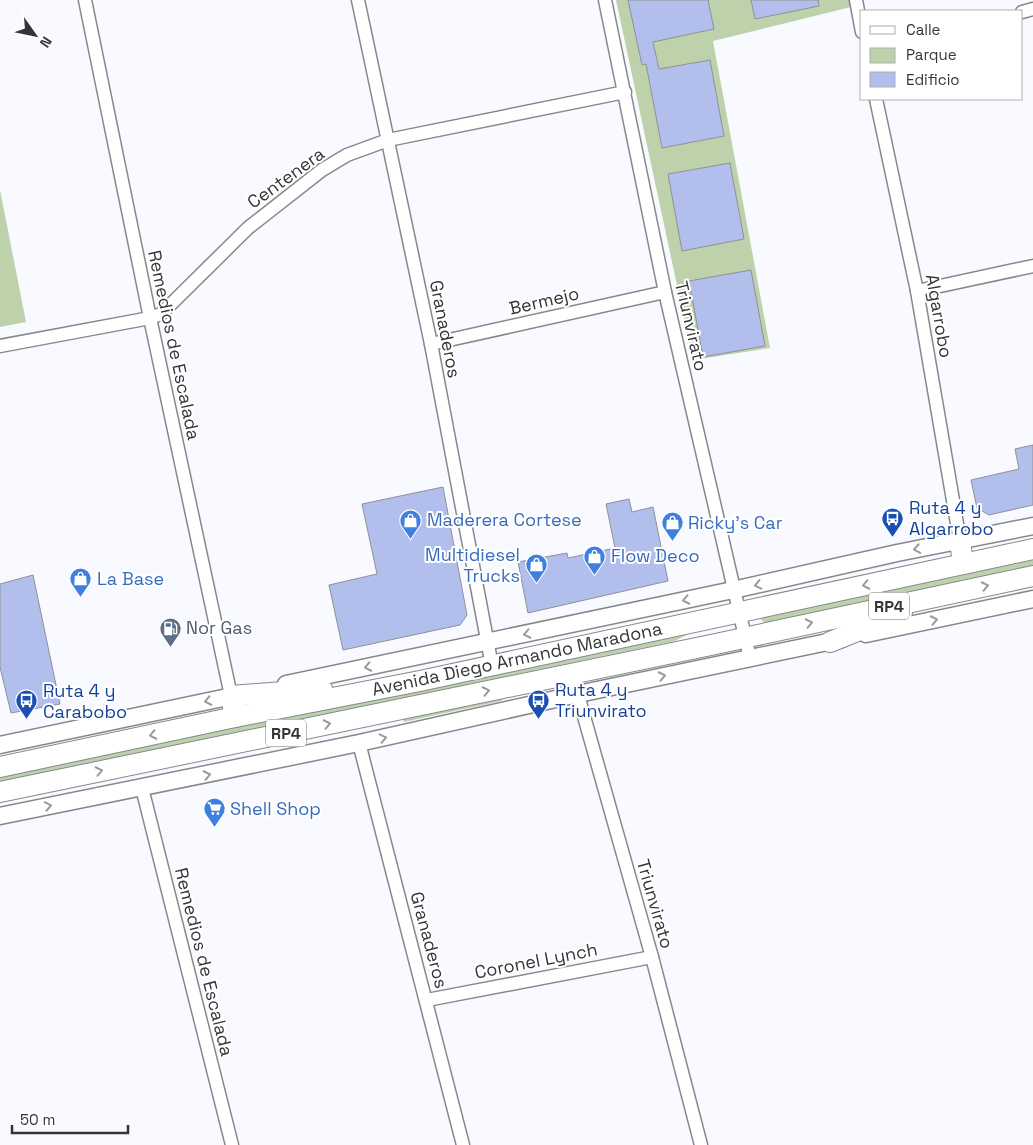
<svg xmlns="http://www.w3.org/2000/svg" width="1033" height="1145" viewBox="0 0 1033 1145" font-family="'Space Grotesk',sans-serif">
  <rect width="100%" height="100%" fill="#f9faff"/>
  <!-- green -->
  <g fill="#bdd2aa">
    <polygon points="616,0 850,0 851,7 713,41 770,348 693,360"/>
    <polygon points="0,190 26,322 0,327"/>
    <polygon points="1033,560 1033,567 764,623 761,619 763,616"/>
    <polygon points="695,630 675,641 0,782 0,777"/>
    <polygon points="503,697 503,699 501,701 404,722 402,718"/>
  </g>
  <!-- building -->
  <g fill="#b2beeb" stroke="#8f9196">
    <polygon points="628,0 708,0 714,29 653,42 659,69 710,60 724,136 662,148 646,64 642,65"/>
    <polygon points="751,0 818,0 819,6 755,19"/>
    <polygon points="730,163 744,239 682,251 668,174"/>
    <polygon points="751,270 765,346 703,357 689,281"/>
    <polygon points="1033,445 1033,505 989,515 977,508 971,480 1019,469 1015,449"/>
    <polygon points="443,487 467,615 460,625 343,650 329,585 377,574 362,504"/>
    <polygon points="629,499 632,512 653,507 668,581 528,613 518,562 567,553 568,558 615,548 606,504"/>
    <polygon points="33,575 60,704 11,713 0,667 0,584"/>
  </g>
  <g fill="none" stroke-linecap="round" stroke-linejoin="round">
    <defs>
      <g id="minor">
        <polyline points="85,0 150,318 231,696"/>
        <polyline points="358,0 431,344 492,666"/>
        <polyline points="605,0 665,292 750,658"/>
        <polyline points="856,0 862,32"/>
        <polyline points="1022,12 1033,9"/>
        <polyline points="876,99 917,291 960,541"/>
        <polyline points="917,291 1033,266"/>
        <polyline points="431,344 665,292"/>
        <polyline points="0,346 150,318 161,314 248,228 322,170 347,155 388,140 625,92"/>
        <polyline points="572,674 652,957 701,1145"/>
        <polyline points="359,743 463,1145"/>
        <polyline points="142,788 232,1145"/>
        <polyline points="427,1000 652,957"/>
      </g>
      <g id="tertiary">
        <polyline points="866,634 1033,599"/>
        <polyline points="286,684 733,590 897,553 1033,526"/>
        <polyline points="0,745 242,694"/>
        <polyline points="0,816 359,743 578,694 842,639"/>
      </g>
      <g id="primary">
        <polyline points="960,541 963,564"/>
        <polyline points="830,642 902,613"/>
        <polyline points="235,717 231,696 322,689"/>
        <polyline points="0,767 235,717 420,681 1033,549"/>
        <polyline points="0,792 711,645 1033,576"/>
      </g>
    </defs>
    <!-- minor casing -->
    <use href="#minor" stroke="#86888d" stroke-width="15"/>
    <!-- tertiary casing -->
    <use href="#tertiary" stroke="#86888d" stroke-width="19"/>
    <!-- primary casing -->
    <use href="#primary" stroke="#86888d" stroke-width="22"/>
    <!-- minor -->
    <use href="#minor" stroke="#fff" stroke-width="12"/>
    <!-- tertiary -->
    <use href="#tertiary" stroke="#fff" stroke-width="16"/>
    <!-- primary -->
    <use href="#primary" stroke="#fff" stroke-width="20"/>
  </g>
  <!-- one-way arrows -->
  <defs><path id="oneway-chevron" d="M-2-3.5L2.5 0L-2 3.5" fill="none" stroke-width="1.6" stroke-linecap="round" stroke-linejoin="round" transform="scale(1.25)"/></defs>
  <g stroke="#9a9a9b">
    <use href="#oneway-chevron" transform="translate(917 549) rotate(169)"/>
    <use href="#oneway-chevron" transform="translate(758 585) rotate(167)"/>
    <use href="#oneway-chevron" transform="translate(866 585) rotate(168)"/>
    <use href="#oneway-chevron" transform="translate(985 586) rotate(-12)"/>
    <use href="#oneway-chevron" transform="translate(686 600) rotate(168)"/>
    <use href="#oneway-chevron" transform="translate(934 620) rotate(-12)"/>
    <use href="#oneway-chevron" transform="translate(809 623) rotate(-12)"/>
    <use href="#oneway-chevron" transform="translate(527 634) rotate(168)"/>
    <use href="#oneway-chevron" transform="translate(368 667) rotate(168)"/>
    <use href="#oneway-chevron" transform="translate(662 676) rotate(-12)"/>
    <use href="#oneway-chevron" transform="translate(486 691) rotate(-12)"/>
    <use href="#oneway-chevron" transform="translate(208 701) rotate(168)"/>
    <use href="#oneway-chevron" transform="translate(327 724) rotate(-12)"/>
    <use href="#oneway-chevron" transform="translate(153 735) rotate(168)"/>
    <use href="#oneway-chevron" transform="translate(383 738) rotate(-13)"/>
    <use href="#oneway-chevron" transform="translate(99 771) rotate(-12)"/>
    <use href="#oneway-chevron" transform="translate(207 775) rotate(-12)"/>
    <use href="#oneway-chevron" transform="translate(48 806) rotate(-11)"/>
  </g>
  <!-- icons -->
  <defs>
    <symbol id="bus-pin" viewBox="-11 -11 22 30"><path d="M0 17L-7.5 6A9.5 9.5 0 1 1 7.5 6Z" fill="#1a4fb4" stroke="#fff"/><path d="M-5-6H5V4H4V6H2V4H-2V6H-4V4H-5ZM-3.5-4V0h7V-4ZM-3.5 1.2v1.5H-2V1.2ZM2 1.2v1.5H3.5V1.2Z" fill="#fff"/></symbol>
    <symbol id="shop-pin" viewBox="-11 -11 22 30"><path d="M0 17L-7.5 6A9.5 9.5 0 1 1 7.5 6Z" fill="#3f7fe0" stroke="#fff"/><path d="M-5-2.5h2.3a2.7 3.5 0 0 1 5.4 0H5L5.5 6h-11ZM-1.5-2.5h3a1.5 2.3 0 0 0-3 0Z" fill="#fff"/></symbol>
    <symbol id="fuel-pin" viewBox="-11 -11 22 30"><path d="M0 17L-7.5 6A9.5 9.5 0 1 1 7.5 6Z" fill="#5c6f8a" stroke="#fff"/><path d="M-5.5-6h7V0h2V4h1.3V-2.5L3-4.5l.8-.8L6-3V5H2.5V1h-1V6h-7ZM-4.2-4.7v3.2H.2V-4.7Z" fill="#fff"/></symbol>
    <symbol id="supermarket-pin" viewBox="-11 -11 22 30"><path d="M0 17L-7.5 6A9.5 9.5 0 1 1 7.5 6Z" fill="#3f7fe0" stroke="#fff"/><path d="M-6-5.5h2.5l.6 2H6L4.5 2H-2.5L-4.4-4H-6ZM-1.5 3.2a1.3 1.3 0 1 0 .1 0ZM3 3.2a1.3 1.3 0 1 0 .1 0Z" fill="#fff"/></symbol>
  </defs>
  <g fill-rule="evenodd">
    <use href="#bus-pin" x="880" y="506" width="25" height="34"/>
    <use href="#shop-pin" x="398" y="508" width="25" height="34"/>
    <use href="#shop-pin" x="660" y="510" width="25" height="34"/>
    <use href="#shop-pin" x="582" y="544" width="25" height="34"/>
    <use href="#shop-pin" x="524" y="552" width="25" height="34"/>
    <use href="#shop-pin" x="68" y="566" width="25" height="34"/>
    <use href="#fuel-pin" x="158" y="616" width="25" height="34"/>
    <use href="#bus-pin" x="526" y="688" width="25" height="34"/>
    <use href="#bus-pin" x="14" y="688" width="25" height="34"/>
    <use href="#supermarket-pin" x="202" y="796" width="25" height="34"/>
  </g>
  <g text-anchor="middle" stroke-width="4" stroke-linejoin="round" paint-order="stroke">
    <!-- shield labels -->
    <g fill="#fff" stroke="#717273" stroke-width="1">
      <rect x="869" y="592.5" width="40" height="27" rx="4"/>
      <rect x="266" y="719.5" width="40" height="27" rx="4"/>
    </g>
    <g font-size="16" font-weight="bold" fill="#343537">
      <text x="889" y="612">RP4</text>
      <text x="286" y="739">RP4</text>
    </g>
    <!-- street labels -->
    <g font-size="18" fill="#343537" stroke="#fff">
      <text transform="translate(286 178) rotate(-36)" y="6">Centenera</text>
      <text transform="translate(544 301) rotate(-13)" y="6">Bermejo</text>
      <text transform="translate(939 316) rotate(80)" y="6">Algarrobo</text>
      <text transform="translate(691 326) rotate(77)" y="6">Triunvirato</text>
      <text transform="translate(445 329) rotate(79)" y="6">Granaderos</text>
      <text transform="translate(174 345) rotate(78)" y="6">Remedios de Escalada</text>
      <text transform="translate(517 659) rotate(-12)" y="6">Avenida Diego Armando Maradona</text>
      <text transform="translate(655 904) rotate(74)" y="6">Triunvirato</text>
      <text transform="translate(429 940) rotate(75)" y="6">Granaderos</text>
      <text transform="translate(536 961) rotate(-11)" y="6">Coronel Lynch</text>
      <text transform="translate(204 962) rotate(76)" y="6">Remedios de Escalada</text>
    </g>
    <!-- transit labels -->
    <g font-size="18" fill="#164399" stroke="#fff" text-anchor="start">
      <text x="909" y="514">Ruta 4 y<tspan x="909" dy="21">Algarrobo</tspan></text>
      <text x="555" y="696">Ruta 4 y<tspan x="555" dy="21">Triunvirato</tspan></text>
      <text x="43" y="697">Ruta 4 y<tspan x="43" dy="21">Carabobo</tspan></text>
    </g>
    <!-- shop labels -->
    <g font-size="18" fill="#366cbe" stroke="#fff" text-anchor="start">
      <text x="427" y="526">Maderera Cortese</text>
      <text x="688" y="529">Ricky's Car</text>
      <text x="520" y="561" text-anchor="end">Multidiesel<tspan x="520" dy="21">Trucks</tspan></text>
      <text x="611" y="562">Flow Deco</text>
      <text x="97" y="585">La Base</text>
      <text x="230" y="815">Shell Shop</text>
    </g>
    <!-- service labels -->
    <g font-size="18" fill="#4e5e75" stroke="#fff" text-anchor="start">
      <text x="186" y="634">Nor Gas</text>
    </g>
  </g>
  <!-- legend -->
  <rect x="860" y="10" width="162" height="90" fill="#ffffff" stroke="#aeaeaf"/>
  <rect x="870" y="26" width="25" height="8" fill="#ffffff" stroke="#aeaeaf"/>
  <text x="906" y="35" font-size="15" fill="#343537">Calle</text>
  <rect x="870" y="48" width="25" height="15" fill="#bdd2aa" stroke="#aeaeaf"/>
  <text x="906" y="60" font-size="15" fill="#343537">Parque</text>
  <rect x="870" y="72" width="25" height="15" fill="#b2beeb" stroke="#aeaeaf"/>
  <text x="906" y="85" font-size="15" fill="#343537">Edificio</text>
  <!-- north arrow -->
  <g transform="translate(35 35) rotate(123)" stroke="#ffffff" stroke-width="4" paint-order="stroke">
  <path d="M0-4L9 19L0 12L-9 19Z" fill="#343537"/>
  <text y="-8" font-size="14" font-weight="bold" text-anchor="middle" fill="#343537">N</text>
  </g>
  <!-- scale -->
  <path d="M12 1125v8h116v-8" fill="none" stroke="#343537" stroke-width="2.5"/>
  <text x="20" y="1125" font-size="15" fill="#343537" stroke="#ffffff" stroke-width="4" paint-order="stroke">50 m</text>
</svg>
